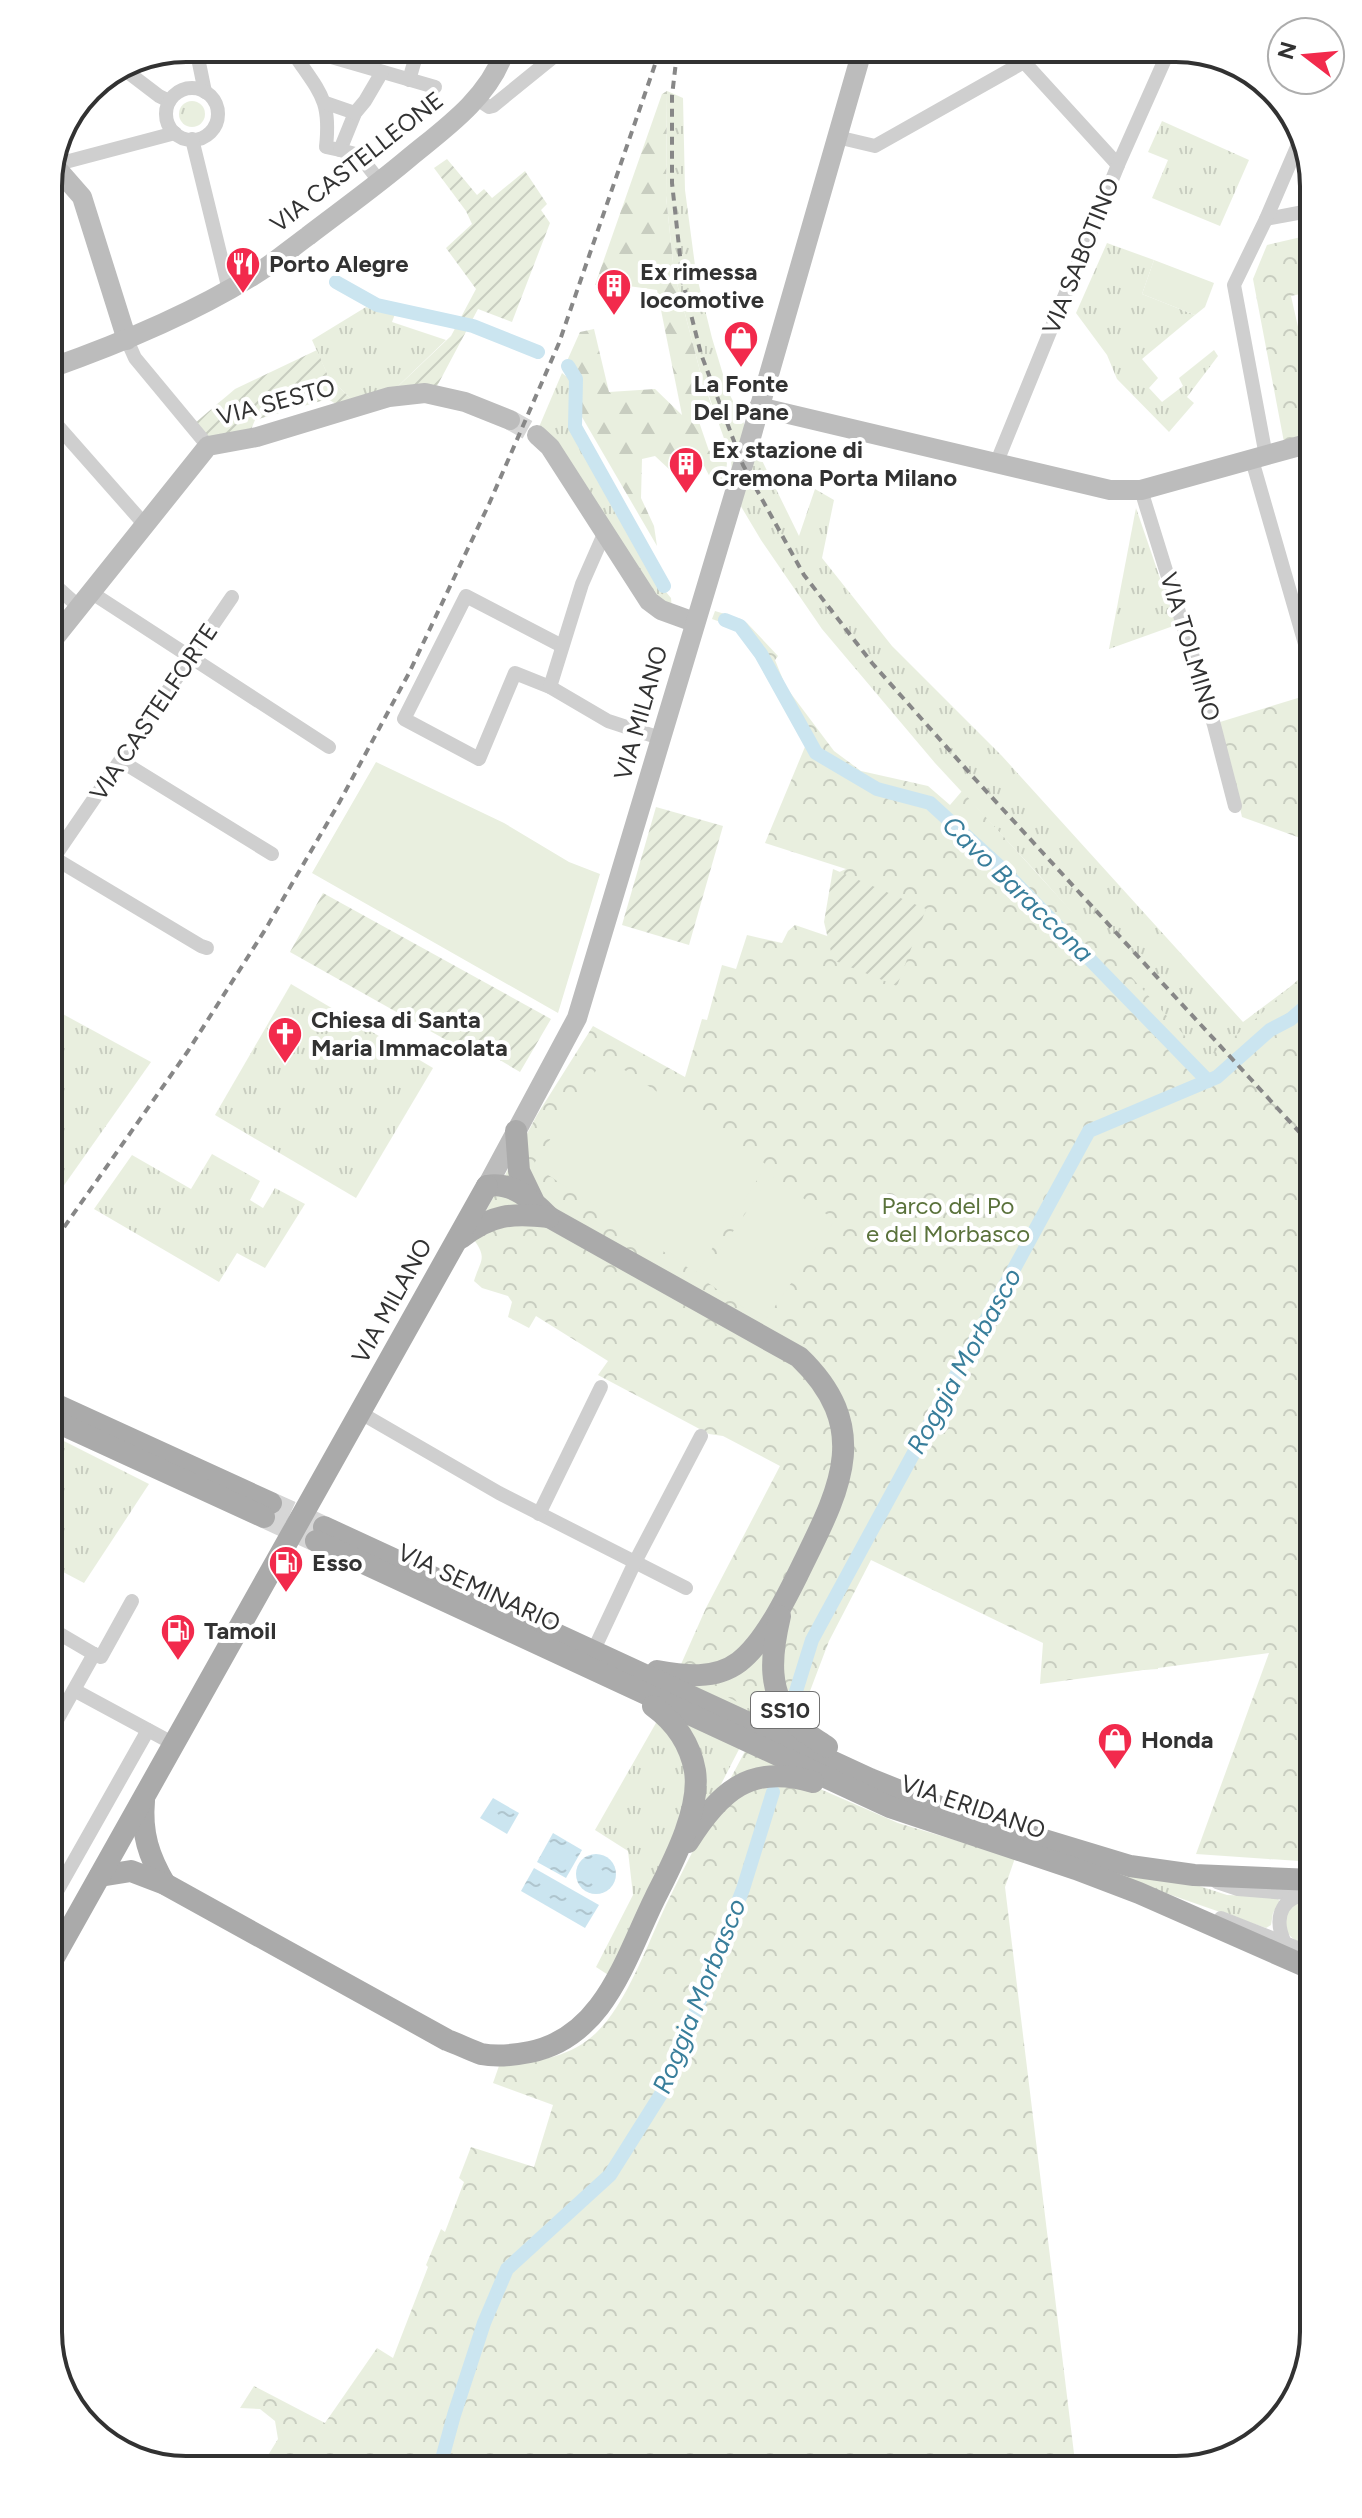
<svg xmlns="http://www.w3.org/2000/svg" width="1362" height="2518" viewBox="0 0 1362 2518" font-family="Figtree,sans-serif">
  <defs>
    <pattern id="grass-tufts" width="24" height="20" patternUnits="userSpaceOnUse" patternTransform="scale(2)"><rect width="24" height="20" fill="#e9efdf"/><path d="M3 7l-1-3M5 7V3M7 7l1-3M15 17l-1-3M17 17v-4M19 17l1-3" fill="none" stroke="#c8cdc0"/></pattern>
    <pattern id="forest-firs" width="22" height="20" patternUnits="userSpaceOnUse" patternTransform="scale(2)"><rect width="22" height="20" fill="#e9efdf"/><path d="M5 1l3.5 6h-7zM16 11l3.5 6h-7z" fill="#c8cdc0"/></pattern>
    <pattern id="park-crowns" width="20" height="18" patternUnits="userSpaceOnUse" patternTransform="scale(2)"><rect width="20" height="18" fill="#e9efdf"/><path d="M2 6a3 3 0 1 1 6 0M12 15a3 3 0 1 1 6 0" fill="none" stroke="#c8cdc0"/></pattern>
    <pattern id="garden-furrows" width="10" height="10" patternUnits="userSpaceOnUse" patternTransform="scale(2)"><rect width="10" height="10" fill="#e9efdf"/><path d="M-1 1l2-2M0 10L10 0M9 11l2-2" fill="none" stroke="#c8cdc0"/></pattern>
    <pattern id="water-ripples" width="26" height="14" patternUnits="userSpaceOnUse" patternTransform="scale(2)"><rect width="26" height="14" fill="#cbe5f0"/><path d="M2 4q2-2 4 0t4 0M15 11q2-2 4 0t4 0" fill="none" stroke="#afc5ce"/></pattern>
  </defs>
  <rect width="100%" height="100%" fill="#fff"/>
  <!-- grass -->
  <g fill="url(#grass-tufts)">
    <polygon points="667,91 683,98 685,190 696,273 712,338 728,391 799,536 815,489 834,500 822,558 892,646 1002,756 1243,1022 1314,969 1158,1640 1158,1669 1048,1676 1205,1064 1038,874 935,763 822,629 761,540 733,493 731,458 700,371 674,272 666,196"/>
    <circle cx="192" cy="114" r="13"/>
    <polygon points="1162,121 1249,160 1220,226 1152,198 1168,160 1148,152"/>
    <polygon points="1107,243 1154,260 1142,294 1195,315 1142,359 1158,378 1149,388 1162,402 1183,386 1179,378 1214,350 1218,356 1187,397 1194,403 1169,432 1117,379 1107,355 1076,313"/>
    <polygon points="366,307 378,312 395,314 392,322 446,340 392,392 352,400 328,376 312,340"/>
    <polygon points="562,373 573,382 571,433 656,580 671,598 672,610 651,597 539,427"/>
    <polygon points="1136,508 1176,625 1109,649"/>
    <polygon points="291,984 433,1068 356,1198 215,1115"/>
    <polygon points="48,1006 151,1062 48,1208"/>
    <polygon points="212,1154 260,1181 250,1200 263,1208 275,1188 305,1204 265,1268 237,1253 219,1282 94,1209 132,1155 191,1189"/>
    <polygon points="48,1433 149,1484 84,1583 48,1564"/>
    <polygon points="685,1672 777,1675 692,1841 622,1984 596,1967 633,1895 628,1851 595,1830"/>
    <polygon points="1082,1861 1184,1881 1227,1895 1277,1897 1280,1902 1273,1913 1271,1925 1266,1928 1151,1888"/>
    <path d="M1314,1899V1950C1293,1941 1275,1931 1290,1906Z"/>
  </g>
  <!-- forest -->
  <polygon fill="url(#forest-firs)" points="667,91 666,196 674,272 700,371 714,413 698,419 709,451 717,446 727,463 725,480 720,484 713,483 700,458 671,471 655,456 642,459 641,498 654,526 657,546 582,417 582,379 567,361 580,332 594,329 609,392 655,389 682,415 657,290 621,285 595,285 662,94"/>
  <!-- park -->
  <g fill="url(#park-crowns)">
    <polygon points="1314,234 1314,291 1291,296 1303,349 1314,347 1314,433 1284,442 1253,279 1267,245"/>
    <path d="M715,611L741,619L747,623L778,656L775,660L786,687L834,751L861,771L928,786L950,805L962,791L1206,1059L1249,1025L1314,965V1862L1196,1854L1269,1653L1040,1684L1043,1643L871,1560L829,1641L799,1720L811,1785L898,1823L1015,1858L1005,1887L1076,2470H259L278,2439L275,2421L260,2409L240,2408L254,2386L325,2423L377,2348L393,2358L428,2267L426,2265L441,2229L445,2232L464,2182L459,2178L471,2147L534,2167L553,2105L493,2083L500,2063C534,2063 570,2058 596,2033C626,2005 648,1943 666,1905C697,1841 730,1779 764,1716L678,1671L706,1608L780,1466L723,1436L709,1434L598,1375L608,1361L536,1316L529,1328L508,1317L512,1302L508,1296L482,1288L474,1281C481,1258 488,1259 472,1237L537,1115L593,1026L685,1077L702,1019L707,1020L722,965L736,969L747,935L782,943L788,931L795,925L833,938L835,874L846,869L765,843L807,742L740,629L712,619Z"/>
    <polygon points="1311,694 1314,703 1314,843 1242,817 1220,722"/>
  </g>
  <!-- garden -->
  <g fill="url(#garden-furrows)">
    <polygon points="447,159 477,195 484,189 492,198 525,171 547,204 541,210 550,223 512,322 478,309 436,388 392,392 451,336 476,289 446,248 472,224 466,211 434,168"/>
    <polygon points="317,350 328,376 352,400 339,406 328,399 255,420 249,434 209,438 195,423 235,389"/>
    <polygon points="656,807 723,826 689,945 622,925"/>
    <polygon points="833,869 926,909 897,986 833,960 824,922"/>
    <polygon points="323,893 551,1019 520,1072 476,1046 471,1054 290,952"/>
  </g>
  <!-- pitch -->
  <g fill="#e9efdf">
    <polygon points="1154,260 1214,283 1205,307 1195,315 1142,294"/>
    <polygon points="376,762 504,823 569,862 600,874 558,1013 312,873"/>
    <polygon points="605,1057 767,1165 696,1273 533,1165"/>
    <polygon points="771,1176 835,1220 764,1322 701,1278"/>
  </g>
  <!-- water -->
  <g fill="url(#water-ripples)">
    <polygon points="493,1798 519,1813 507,1834 480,1818"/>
    <polygon points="553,1833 582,1850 566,1878 537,1862"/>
    <circle cx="596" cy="1874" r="20"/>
    <polygon points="534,1868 599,1905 585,1928 521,1891"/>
  </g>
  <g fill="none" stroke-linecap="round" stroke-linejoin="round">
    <!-- canal -->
    <g stroke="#cbe5f0" stroke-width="14">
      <polyline points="336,282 377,305 473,326 538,352"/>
      <polyline points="568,366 576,379 575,427 664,586"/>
      <polyline points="725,620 740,626 761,654 816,753 877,789 930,803 1000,867 1208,1081"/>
      <polyline points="793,1701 812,1640 1089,1131 1217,1077 1270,1030 1291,1019 1314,999"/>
      <polyline points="439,2470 454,2415 484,2323 507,2269 610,2175 668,2083 743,1889 773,1792"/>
    </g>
    <!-- secondary-tunnel -->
    <polyline stroke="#d6d6d6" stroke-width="20" stroke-dasharray="20 10" stroke-linecap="butt" points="510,420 537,435"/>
    <!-- primary-tunnel -->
    <g stroke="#d6d6d6" stroke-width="22" stroke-dasharray="22 11" stroke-linecap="butt">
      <polyline points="271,1503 324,1527"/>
      <polyline points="264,1517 316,1541"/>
    </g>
    <!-- street -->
    <g stroke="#cfcfcf" stroke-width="14">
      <polyline points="1017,50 1024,62 1118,165"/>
      <polyline points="483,55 501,60"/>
      <polyline points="328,56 435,87"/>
      <path d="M296,57C321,94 331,101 326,147L340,150L355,113L365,101L382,72"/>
      <polyline points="198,58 205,92"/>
      <polyline points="121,67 159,96 169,101"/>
      <polyline points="409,80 416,56"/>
      <circle cx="192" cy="114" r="26"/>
      <polyline points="477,99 489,107 493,106 557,54"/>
      <polyline points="326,103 355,113"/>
      <polyline points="837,137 875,146 1024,62 1029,50"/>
      <polyline points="192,139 229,290"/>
      <polyline points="340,150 359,155 380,182"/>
      <polyline points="54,165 175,133"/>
      <polyline points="1266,219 1314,210"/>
      <polyline points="127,340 135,358 208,446"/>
      <polyline points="48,415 145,525"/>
      <polyline points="1266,456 1234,285 1266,219 1303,133"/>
      <polyline points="1252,460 1314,675"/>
      <polyline points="996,464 1118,165 1170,48"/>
      <polyline points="1141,490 1214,725 1235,806"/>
      <polyline points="48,579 79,607"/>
      <polyline points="92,593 329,747"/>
      <polyline points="562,646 466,596 404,719 479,759 515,673 550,687 608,721 660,738"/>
      <polyline points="550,687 582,584 604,534"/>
      <polyline points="121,761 272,854"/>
      <polyline points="49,855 201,946 207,948"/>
      <polyline points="48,866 232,597"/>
      <polyline points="359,1412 499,1493 686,1588"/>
      <polyline points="539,1514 601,1387"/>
      <polyline points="48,1627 94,1654"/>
      <polyline points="597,1643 635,1562 701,1436"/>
      <polyline points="94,1654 101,1657 132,1601"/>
      <polyline points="74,1690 174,1744"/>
      <polyline points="48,1736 94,1654"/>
      <polyline points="1217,1882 1238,1889 1299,1894"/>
      <polyline points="48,1907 148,1730"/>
      <polyline points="1221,1918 1285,1943"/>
      <path d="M1314,1955L1285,1943C1272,1916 1283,1893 1314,1895"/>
    </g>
    <!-- secondary -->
    <g stroke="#bcbcbc" stroke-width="20">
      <polyline points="54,165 82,197 127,340"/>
      <path d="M48,369C119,344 190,315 254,275C273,264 290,249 308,236C342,210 377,185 410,157C444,129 487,99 503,55"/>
      <polyline points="759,407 1110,490 1141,490 1314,442"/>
      <polyline points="537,435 550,447 649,601 661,610 694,622"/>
      <polyline points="48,646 208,446 257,437 389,397 425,393 465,402 510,420"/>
      <polyline points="487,1186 577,1018 743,465 862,51"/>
    </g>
    <!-- primary -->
    <g stroke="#aaa" stroke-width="22">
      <polyline points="516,1131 519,1171 533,1200"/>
      <path d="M487,1186C512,1181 532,1200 549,1217L799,1357C875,1430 838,1492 799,1572C785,1600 764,1643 739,1662C715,1680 684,1676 657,1671"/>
      <path d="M461,1238C491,1214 512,1213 549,1217"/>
      <polyline points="48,1401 271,1503"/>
      <polyline points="48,1418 264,1517"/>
      <polyline points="324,1527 870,1779 955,1813 1130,1866 1194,1875 1314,1880"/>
      <polyline points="316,1541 890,1807 1076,1869 1139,1893 1314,1970"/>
      <path d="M780,1616C771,1654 766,1694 796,1724C804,1733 817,1740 827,1747"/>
      <path d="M144,1801C141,1833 149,1857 165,1884"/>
      <path d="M688,1842C720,1791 751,1763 813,1782"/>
      <path d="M100,1876L131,1871L165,1884L447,2040C458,2044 470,2050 481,2054C496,2057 515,2055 530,2052C604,2037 625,1959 655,1898C672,1864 701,1810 695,1771C690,1743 675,1722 653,1706"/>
      <polyline points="48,1968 487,1186"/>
    </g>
    <!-- rail -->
    <g stroke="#878787" stroke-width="4" stroke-dasharray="8 6" stroke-linecap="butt">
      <polyline points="677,53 672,96 672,183 683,283 701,354 743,465 804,575 872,663 975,779 1314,1148"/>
      <polyline points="48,1250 188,1051 265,930 339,803 409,673 489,504 559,343 659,53"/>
    </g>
  </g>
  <!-- icons -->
  <defs>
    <symbol id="restaurant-pin" viewBox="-11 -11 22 30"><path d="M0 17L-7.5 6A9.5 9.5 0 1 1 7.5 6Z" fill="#f22a4c" stroke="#fff"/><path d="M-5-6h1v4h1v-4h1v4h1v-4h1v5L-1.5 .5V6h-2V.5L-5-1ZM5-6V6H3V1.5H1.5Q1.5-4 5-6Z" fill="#fff"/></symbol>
    <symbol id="building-pin" viewBox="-11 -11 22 30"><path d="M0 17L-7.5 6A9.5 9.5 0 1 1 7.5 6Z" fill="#f22a4c" stroke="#fff"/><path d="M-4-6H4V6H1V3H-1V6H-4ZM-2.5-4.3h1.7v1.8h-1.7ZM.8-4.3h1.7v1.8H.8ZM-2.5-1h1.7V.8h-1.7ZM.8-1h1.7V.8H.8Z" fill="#fff"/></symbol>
    <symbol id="shop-pin" viewBox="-11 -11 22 30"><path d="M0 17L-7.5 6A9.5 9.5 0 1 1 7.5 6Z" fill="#f22a4c" stroke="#fff"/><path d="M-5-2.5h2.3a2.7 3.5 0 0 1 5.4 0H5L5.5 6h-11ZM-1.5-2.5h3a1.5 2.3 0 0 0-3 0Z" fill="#fff"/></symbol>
    <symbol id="church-pin" viewBox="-11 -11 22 30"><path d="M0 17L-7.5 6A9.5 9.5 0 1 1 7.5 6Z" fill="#f22a4c" stroke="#fff"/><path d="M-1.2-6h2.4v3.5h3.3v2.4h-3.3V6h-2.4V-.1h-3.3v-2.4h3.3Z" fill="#fff"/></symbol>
    <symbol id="fuel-pin" viewBox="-11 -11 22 30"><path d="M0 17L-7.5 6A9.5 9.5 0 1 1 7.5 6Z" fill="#f22a4c" stroke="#fff"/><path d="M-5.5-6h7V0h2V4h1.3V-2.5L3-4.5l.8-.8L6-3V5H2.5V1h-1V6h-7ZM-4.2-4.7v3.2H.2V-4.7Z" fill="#fff"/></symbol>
  </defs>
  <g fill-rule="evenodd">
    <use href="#restaurant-pin" x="223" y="244" width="40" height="54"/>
    <use href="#building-pin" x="594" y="266" width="40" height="54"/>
    <use href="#shop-pin" x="721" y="318" width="40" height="54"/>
    <use href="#building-pin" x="666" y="444" width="40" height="54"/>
    <use href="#church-pin" x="265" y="1014" width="40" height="54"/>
    <use href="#fuel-pin" x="266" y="1543" width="40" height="54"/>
    <use href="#fuel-pin" x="158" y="1611" width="40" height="54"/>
    <use href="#shop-pin" x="1095" y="1720" width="40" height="54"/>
  </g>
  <g text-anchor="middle" stroke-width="8" stroke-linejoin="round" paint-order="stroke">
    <!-- shield labels -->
    <rect fill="#fff" stroke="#707070" stroke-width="2" x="751" y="1692" width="68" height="36" rx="6"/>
    <g font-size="22" font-weight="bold" fill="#323232">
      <text x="785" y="1718">SS10</text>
    </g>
    <!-- street labels -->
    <g font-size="24" fill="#323232" stroke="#fff">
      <text transform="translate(357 162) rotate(-38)" y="8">VIA CASTELLEONE</text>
      <text transform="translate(1081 256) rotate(-68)" y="8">VIA SABOTINO</text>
      <text transform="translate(276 402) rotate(-15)" y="8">VIA SESTO</text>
      <text transform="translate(1190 647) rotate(73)" y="8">VIA TOLMINO</text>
      <text transform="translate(154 712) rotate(-56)" y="8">VIA CASTELFORTE</text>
      <text transform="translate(641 713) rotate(-74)" y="8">VIA MILANO</text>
      <text transform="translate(392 1301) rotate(-61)" y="8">VIA MILANO</text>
      <text transform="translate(479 1588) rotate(25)" y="8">VIA SEMINARIO</text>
      <text transform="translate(973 1807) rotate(19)" y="8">VIA ERIDANO</text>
    </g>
    <!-- poi labels -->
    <g font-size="24" font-weight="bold" fill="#323232" stroke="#fff" text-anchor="start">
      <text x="269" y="272">Porto Alegre</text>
      <text x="640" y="280">Ex rimessa<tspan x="640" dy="28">locomotive</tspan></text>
      <text x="741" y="392" text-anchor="middle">La Fonte<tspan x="741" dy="28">Del Pane</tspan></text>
      <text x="712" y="458">Ex stazione di<tspan x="712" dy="28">Cremona Porta Milano</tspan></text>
      <text x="311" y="1028">Chiesa di Santa<tspan x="311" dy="28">Maria Immacolata</tspan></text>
      <text x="312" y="1571">Esso</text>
      <text x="204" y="1639">Tamoil</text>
      <text x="1141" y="1748">Honda</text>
    </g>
    <!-- park labels -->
    <g font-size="24" fill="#5a723b" stroke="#fff">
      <text x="948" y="1214">Parco del Po<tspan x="948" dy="28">e del Morbasco</tspan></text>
    </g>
    <!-- water labels -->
    <g font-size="26" font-style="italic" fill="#387e9b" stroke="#fff">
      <text transform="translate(1018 889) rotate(44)" y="9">Cavo Baraccona</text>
      <text transform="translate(964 1361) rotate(-61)" y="9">Roggia Morbasco</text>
      <text transform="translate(699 1996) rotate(-68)" y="9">Roggia Morbasco</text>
    </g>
  </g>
  <!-- crop -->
  <path d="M0 0H1362V2518H0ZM186 62H1176A124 124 0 0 1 1300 186V2332A124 124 0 0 1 1176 2456H186A124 124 0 0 1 62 2332V186A124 124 0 0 1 186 62Z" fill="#fff" fill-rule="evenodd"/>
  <path fill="none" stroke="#323232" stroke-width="4" d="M186 62H1176A124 124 0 0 1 1300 186V2332A124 124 0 0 1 1176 2456H186A124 124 0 0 1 62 2332V186A124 124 0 0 1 186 62Z"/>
  <!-- north arrow -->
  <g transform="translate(1306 56) rotate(286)"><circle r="38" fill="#ffffff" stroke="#adadad" stroke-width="2"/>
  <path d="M0-6L14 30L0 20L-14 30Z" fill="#f22a4c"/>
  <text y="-12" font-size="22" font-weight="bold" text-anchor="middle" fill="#323232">N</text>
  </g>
</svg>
